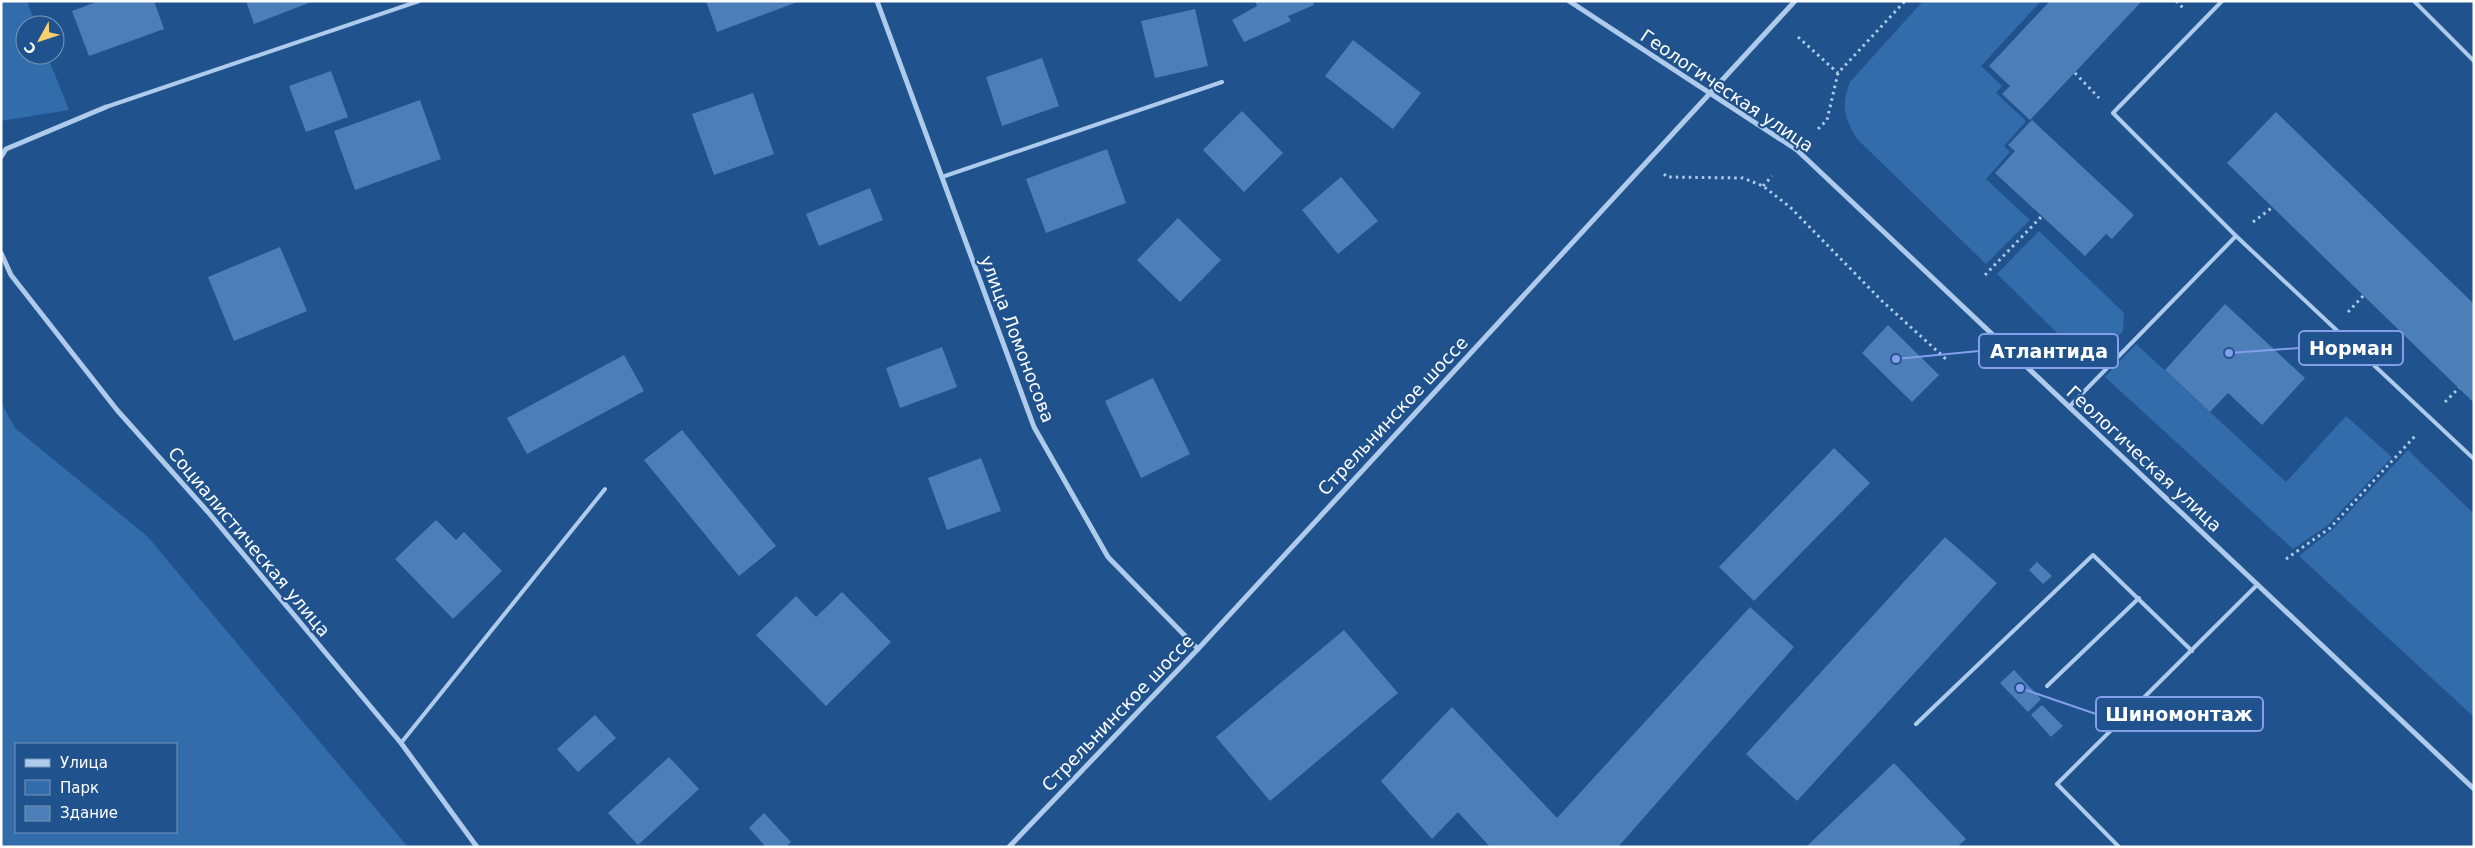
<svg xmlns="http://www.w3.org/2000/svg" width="2475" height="848" viewBox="0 0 2475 848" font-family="'DejaVu Sans',sans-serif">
  <rect width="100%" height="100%" fill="#20528d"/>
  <!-- green -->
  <g fill="#336cab" fill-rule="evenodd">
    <polygon points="1,1 27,1 36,25 25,25 25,55 47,55 69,110 1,121"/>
    <path d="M1923,1H2041L1981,66L2002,86L1996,93L2026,121L2004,146L2010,152L1986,179L2030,220L1986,264L1856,138C1844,115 1841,106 1850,82Z"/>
    <polygon points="2039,231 2124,313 2123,331 2091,366 1997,274"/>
    <polygon points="2136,344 2286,482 2346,416 2392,457 2328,525 2293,549 2105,377"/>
    <path d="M1,402L15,428L147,536L408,847H1ZM176,744V832H16V744Z"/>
    <polygon points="2408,450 2474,514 2474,717 2299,556 2333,529"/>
  </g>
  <!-- building -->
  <g fill="#4c7eb7">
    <polygon points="99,1 154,1 164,29 89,56 72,11"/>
    <polygon points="246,1 314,1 254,24"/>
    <polygon points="706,1 800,1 717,32"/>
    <polygon points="1255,1 1312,1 1314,5 1288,16 1291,21 1244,42 1232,20 1257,6"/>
    <polygon points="2050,1 2142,1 2030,120 2002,94 2010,86 1989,66"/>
    <polygon points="1195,9 1208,66 1155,78 1141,21"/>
    <polygon points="1353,40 1421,93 1393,129 1325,76"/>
    <polygon points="1042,58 1059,106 1002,126 986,77"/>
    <polygon points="331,71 348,117 306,132 289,86"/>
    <polygon points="753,93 774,154 714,175 692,114"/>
    <polygon points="420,100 441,159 355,190 334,131"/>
    <polygon points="1242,111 1283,153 1244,192 1203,150"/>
    <polygon points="2276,112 2474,304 2474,403 2227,163"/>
    <polygon points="2032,120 2134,215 2112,239 2106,234 2085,256 1995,173 2015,151 2008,145"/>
    <polygon points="1107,149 1126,203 1046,233 1026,179"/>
    <polygon points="1341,177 1378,221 1338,254 1302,210"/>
    <polygon points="870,188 883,220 819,246 806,214"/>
    <polygon points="1178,218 1221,260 1180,302 1137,260"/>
    <polygon points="280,247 307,311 234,341 208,277"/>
    <polygon points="2225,304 2305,378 2262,425 2228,393 2210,412 2165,370"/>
    <polygon points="1888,325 1939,375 1912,402 1862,353"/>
    <polygon points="942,347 957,387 900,408 886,368"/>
    <polygon points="624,355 644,391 527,454 507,418"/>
    <polygon points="1153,378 1190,454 1141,478 1105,401"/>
    <polygon points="682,430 776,546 739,576 644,460"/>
    <polygon points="1834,448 1870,483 1754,601 1719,567"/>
    <polygon points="981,458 1001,511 947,530 928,478"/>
    <polygon points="436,520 456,540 464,532 502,571 453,619 395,559"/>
    <polygon points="1945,537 1997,583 1797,801 1746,754"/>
    <polygon points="2037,562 2052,576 2043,584 2029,570"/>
    <polygon points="842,592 891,642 826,706 756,635 796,596 816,617"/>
    <polygon points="1750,607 1794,647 1618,847 1490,847 1458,812 1432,839 1381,781 1452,707 1557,818"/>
    <polygon points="1344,630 1398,693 1270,801 1216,737"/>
    <polygon points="2014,670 2041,699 2028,712 2000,683"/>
    <polygon points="2042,705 2063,726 2051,737 2031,715"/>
    <polygon points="595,715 616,738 578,772 557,749"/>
    <polygon points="669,757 699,789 638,845 608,813"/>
    <polygon points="1894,763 1966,839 1957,847 1806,847"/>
    <polygon points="764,813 791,842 786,847 766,847 749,828"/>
  </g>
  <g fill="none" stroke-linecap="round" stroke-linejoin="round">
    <!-- path -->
    <g stroke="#aecbec" stroke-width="3" stroke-dasharray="2.5 4" stroke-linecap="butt">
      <polyline points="2176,1 2184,9"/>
      <polyline points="1798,37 1838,73"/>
      <polyline points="2075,73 2099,98"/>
      <polyline points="1818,129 1827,120 1838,73 1905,1"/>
      <polyline points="1664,174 1667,177 1743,178 1763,186 1790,207 1882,301 1947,360"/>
      <polyline points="1763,186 1772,176"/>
      <polyline points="2253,222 2273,207"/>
      <polyline points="1985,275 2041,217"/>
      <polyline points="2348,312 2363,296"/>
      <polyline points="2445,402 2459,388"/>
      <polyline points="2286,559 2330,528 2416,435"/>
    </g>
    <!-- service -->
    <g stroke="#aecbec" stroke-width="4">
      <polyline points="2222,1 2113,113 2236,236 2474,459"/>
      <polyline points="2414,1 2474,61"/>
      <polyline points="106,107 419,1"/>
      <polyline points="942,177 1222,82"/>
      <polyline points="2069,407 2236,236"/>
      <polyline points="2047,686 2139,598"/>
      <polyline points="1916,724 2093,555 2192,651"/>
      <polyline points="401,743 605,489"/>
      <polyline points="2119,847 2057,784 2257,585"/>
    </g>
    <!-- minor -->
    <g stroke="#aecbec" stroke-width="5">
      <polyline points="877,1 1034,427 1108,557 1198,649"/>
      <polyline points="1569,1 1797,150 2474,789"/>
      <polyline points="1,157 6,149 106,107"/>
      <polyline points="1,253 11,275 117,410 208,512 401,743 477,847"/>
      <polyline points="1009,847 1198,649 1795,1"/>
    </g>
  </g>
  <g text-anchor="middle" stroke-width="4.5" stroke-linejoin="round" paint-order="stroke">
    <!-- street labels -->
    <g font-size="18" fill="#fff" stroke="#20528d">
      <text transform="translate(1727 91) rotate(34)" y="6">Геологическая улица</text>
      <text transform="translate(1017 339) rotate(69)" y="6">улица Ломоносова</text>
      <text transform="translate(1393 416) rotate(-47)" y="6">Стрельнинское шоссе</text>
      <text transform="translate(2144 459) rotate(43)" y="6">Геологическая улица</text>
      <text transform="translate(249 542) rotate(50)" y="6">Социалистическая улица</text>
      <text transform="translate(1118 713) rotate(-46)" y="6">Стрельнинское шоссе</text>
    </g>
  </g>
  <!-- callouts -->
  <path fill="none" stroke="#839eea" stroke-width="2" d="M2229 353L2299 348M1896 359L1979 351M2020 688L2096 714"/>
  <g fill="#839eea" stroke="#20528d" stroke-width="2">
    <circle cx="2229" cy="353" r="5"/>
    <circle cx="1896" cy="359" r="5"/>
    <circle cx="2020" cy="688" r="5"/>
  </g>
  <g fill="#20528d" stroke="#839eea" stroke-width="2">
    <rect x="2299" y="331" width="104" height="34" rx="5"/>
    <rect x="1979" y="334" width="139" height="34" rx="5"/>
    <rect x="2096" y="697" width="167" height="34" rx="5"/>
  </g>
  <g font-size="19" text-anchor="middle" font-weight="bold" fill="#fff">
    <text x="2351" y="355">Норман</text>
    <text x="2049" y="358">Атлантида</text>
    <text x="2179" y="721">Шиномонтаж</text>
  </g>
  <!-- border -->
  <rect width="2475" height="848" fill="none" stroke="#ffffff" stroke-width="5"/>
  <!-- legend -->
  <rect x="15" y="743" width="162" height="90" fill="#20528d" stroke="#7997bb"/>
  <rect x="25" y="759" width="25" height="8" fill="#aecbec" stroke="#7997bb"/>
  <text x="60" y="768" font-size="15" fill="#ffffff">Улица</text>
  <rect x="25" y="780" width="25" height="15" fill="#336cab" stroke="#7997bb"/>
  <text x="60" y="793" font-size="15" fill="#ffffff">Парк</text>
  <rect x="25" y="806" width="25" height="15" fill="#4c7eb7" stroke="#7997bb"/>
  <text x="60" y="818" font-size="15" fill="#ffffff">Здание</text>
  <!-- north arrow -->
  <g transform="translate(40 40) rotate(230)"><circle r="24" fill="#20528d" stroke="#7997bb"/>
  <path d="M0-4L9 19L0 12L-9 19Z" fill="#facf6f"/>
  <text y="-8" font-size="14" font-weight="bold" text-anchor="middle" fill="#ffffff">С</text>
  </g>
</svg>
